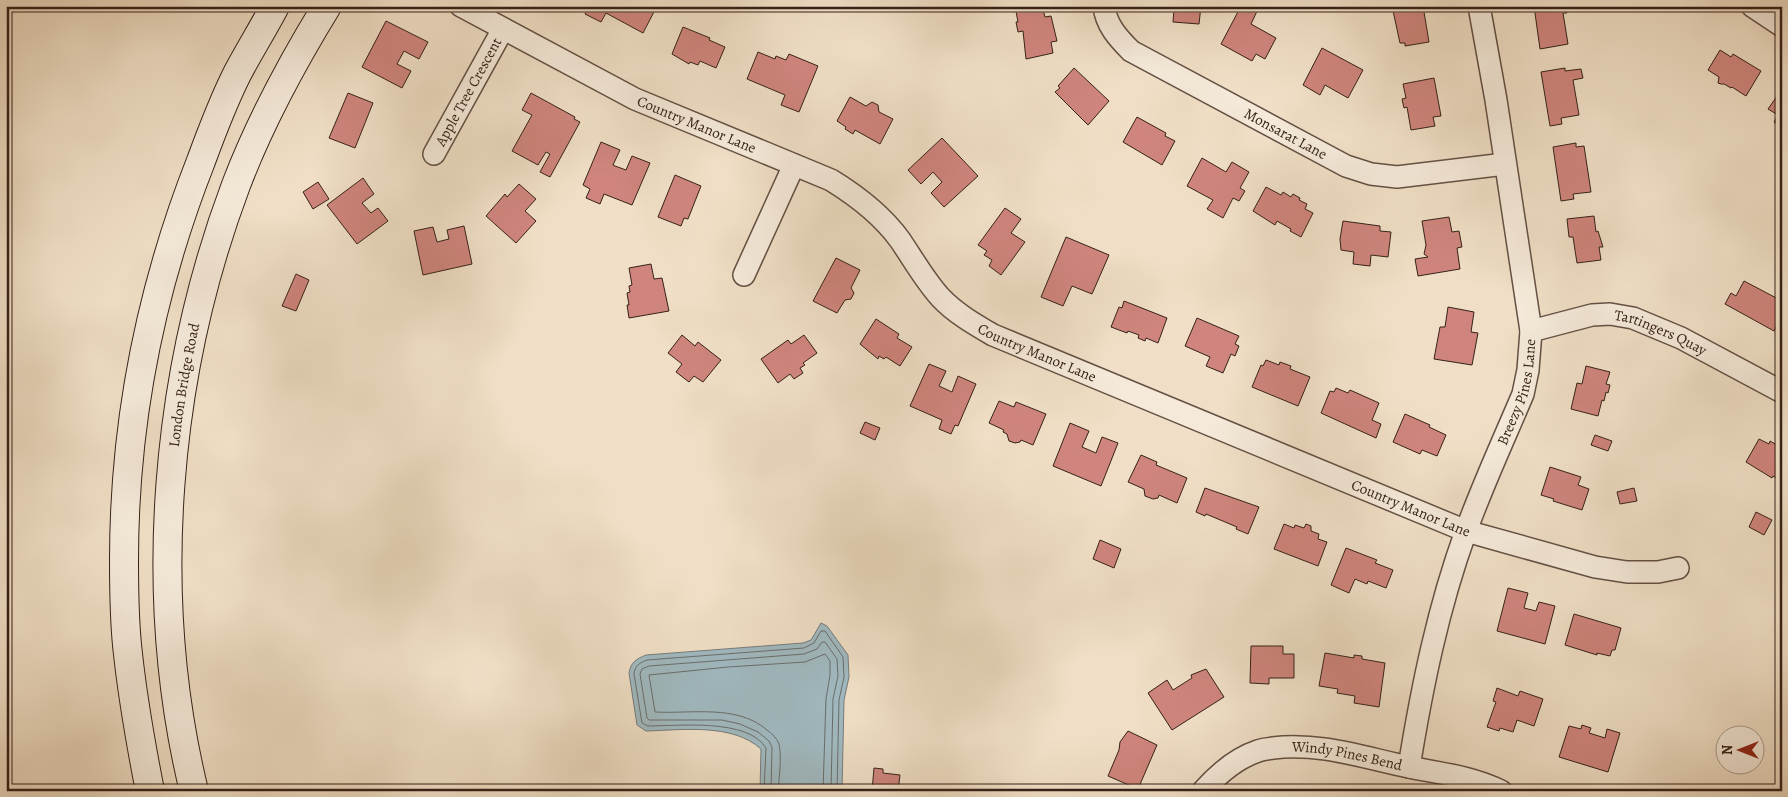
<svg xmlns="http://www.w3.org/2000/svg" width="1788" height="797" viewBox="0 0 1788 797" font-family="Alegreya,serif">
  <rect width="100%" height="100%" fill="#f0dfc6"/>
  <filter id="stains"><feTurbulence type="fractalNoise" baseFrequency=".004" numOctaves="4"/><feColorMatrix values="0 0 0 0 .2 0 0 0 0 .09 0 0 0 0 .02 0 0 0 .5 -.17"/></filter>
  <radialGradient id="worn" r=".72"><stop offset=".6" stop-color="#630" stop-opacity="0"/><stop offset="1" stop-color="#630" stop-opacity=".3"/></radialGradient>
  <!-- water -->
  <path fill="#a0b9c0" stroke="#757c7d" d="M821,623L827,626L848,655L849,677L844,700L842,791H760L761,749C732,723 683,730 646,731L637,725L629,673C631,662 636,659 646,655L803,643L811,640Z"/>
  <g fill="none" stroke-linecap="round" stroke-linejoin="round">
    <!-- shore -->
    <g stroke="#6a6d6c" stroke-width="1">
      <path d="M764,791L766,748C748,718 678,726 648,726L642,723L634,674C635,665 640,663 647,660L804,648L814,643L821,631H825L843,657L844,677L839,700L837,791"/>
      <polyline points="771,791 772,747 769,741 758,732 740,724 722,720 649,720 647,718 640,674 642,669 649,666 804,654 817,649 822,642 825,642 837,659 838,676 833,699 831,791"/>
      <path d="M778,791C779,778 782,757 779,744C777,738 772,734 767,730C737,704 691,714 655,712L649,675L728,667L805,662L825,654L830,661V675L826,699L823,791"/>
    </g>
  </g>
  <!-- building -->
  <g fill="#cf857d" stroke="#352118">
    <polygon points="589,6 657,6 643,33 606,13 601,22 585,14"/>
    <polygon points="1015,6 1042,6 1045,17 1051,16 1057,41 1051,42 1053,53 1026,59 1023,31 1018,32 1016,22 1018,22"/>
    <polygon points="1168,6 1201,6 1199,24 1173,22 1174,9 1168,9"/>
    <polygon points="1241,6 1259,7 1251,24 1276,38 1265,59 1256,54 1252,61 1221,44"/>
    <polygon points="1392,6 1423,6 1429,42 1405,46 1405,43 1400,43"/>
    <polygon points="1534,6 1566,6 1567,13 1563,13 1568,44 1540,49"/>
    <polygon points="386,21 428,42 419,59 404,51 397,64 411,71 402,88 362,67"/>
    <polygon points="683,27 710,38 709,40 725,47 716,68 700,61 698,65 690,62 689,64 672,54"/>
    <polygon points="1322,48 1363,70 1348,98 1325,85 1320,95 1303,85"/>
    <polygon points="1720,50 1731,57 1733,54 1761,71 1746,96 1732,87 1731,88 1724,84 1721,84 1718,83 1719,77 1708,70"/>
    <polygon points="758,52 775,59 776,56 786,60 789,54 818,66 799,112 781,105 785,95 747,79"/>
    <polygon points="1074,68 1109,101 1088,125 1055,92 1060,88 1058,86"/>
    <polygon points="1565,68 1565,71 1581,69 1583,78 1573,80 1579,115 1561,118 1562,124 1550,126 1541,72"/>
    <polygon points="1434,78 1441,116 1433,117 1435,126 1411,130 1407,107 1404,108 1402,99 1406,98 1403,84"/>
    <polygon points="1780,92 1782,93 1782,127 1774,122 1778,115 1768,109"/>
    <polygon points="348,93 373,103 355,148 329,138"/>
    <polygon points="531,93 575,117 574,119 580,122 550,177 540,172 550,154 546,152 538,165 512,151 532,115 522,110"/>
    <polygon points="850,97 866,106 872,102 878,105 879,112 893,119 880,144 855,130 853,134 845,129 846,127 837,121"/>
    <polygon points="1137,117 1166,133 1165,136 1175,141 1162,165 1123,142"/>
    <polygon points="942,138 978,176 944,207 931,193 942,182 933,172 921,184 908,170"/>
    <polygon points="601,142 620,150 613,165 615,166 626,170 632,156 650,163 632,205 604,194 600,204 586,198 590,189 583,185"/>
    <polygon points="1576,143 1576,147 1584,146 1591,192 1573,194 1574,199 1561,201 1553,147"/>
    <polygon points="1202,158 1226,172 1232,162 1249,172 1240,188 1245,191 1239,201 1233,198 1223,218 1207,209 1213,200 1187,186"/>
    <polygon points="675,175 701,186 688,219 684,218 681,226 658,217"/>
    <polygon points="363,178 374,194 362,203 371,213 378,208 388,221 357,244 327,205"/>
    <polygon points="318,182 329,199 313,209 303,192"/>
    <polygon points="519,184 536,199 525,211 536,221 516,243 486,216 505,194 507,197"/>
    <polygon points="1266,187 1281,195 1283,192 1291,197 1293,194 1300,198 1299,200 1307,204 1305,209 1313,213 1301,237 1290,231 1291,229 1277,221 1275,225 1253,211"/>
    <polygon points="1005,208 1021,219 1011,233 1025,242 1001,275 989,266 992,260 984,255 987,251 978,245"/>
    <polygon points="1594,216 1596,232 1598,231 1603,247 1599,247 1601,260 1577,263 1573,237 1569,237 1567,219"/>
    <polygon points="1449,217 1452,232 1459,231 1462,247 1457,248 1460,269 1418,276 1415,259 1428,257 1424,254 1426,245 1422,221"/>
    <polygon points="1343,221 1380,226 1380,231 1391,232 1388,257 1371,255 1370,266 1353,264 1354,252 1341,250 1340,239"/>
    <polygon points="464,226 472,264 423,275 414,231 433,227 437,242 449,239 447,230"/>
    <polygon points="1066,237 1109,255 1092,294 1072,286 1063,306 1041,297"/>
    <polygon points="836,258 860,270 851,288 854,293 851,299 845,300 837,313 813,301"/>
    <polygon points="651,264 654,279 662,278 669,311 629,318 627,305 629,305 627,293 630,292 629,286 632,285 629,268"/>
    <polygon points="296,274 309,280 296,311 282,306"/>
    <polygon points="1744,281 1782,301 1782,316 1774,331 1725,304 1731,293 1736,296"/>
    <polygon points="1124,301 1167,318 1158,343 1146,338 1145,341 1138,338 1139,335 1128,331 1127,333 1111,327 1119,307 1122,308"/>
    <polygon points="1448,307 1474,312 1471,332 1478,333 1472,365 1434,359 1440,327 1445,327"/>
    <polygon points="1197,318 1239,336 1235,344 1239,346 1235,356 1231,354 1223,373 1206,366 1210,357 1185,346"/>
    <polygon points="876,319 899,334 897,338 912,347 900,366 886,357 884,359 879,356 878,359 860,344"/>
    <polygon points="682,335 695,346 698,342 721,360 703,382 694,376 689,382 676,372 682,364 668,353"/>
    <polygon points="804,335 817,353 803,363 805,365 800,368 803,373 794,379 790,374 778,383 761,359 788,340 791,344"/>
    <polygon points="1266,360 1279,365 1280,362 1291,366 1290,369 1310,377 1298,406 1252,387 1261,365 1263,366"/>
    <polygon points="929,364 946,371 939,386 952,392 958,376 976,384 958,426 955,425 951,434 939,429 942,420 910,406"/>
    <polygon points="1586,366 1610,372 1606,384 1610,385 1608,393 1606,392 1604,401 1602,400 1598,416 1571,409 1577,383 1582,384"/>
    <polygon points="1336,388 1348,393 1350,390 1379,403 1372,420 1381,424 1376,438 1321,413 1330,391 1334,392"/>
    <polygon points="999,401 1014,407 1016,402 1046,414 1033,445 1021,440 1020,442 1015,443 1009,441 1007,434 1003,432 1004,430 989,423"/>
    <polygon points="1405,414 1430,425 1429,427 1446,435 1437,456 1422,450 1420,454 1393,442"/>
    <polygon points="865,422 880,428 875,440 860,433"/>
    <polygon points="1070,423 1089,431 1082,447 1096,453 1102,437 1118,443 1101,486 1053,466"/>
    <polygon points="1595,435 1612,441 1608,451 1591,445"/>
    <polygon points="1759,439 1769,444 1770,441 1782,448 1782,481 1773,476 1772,478 1746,462"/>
    <polygon points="1141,455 1157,462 1156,465 1187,478 1177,503 1159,495 1158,498 1153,499 1145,496 1144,489 1128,482"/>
    <polygon points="1550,467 1581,477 1578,485 1589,489 1582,510 1553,501 1554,499 1541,495"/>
    <polygon points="1205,488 1259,507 1248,534 1236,529 1237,527 1206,514 1205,516 1196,512"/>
    <polygon points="1634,488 1637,501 1620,504 1617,492"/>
    <polygon points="1756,512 1772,520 1764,535 1749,527"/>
    <polygon points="1284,524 1294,528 1295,525 1304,528 1306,524 1311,526 1311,531 1319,534 1318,539 1327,542 1318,566 1274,549"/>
    <polygon points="1100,540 1121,549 1114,568 1093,559"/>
    <polygon points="1346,548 1377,560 1375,563 1393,570 1386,588 1368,581 1367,584 1355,579 1349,593 1331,585"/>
    <polygon points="1508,588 1528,593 1524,608 1536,611 1539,602 1555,606 1545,644 1497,631"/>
    <polygon points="1574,614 1621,628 1615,650 1612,650 1610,656 1597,653 1597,655 1565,645"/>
    <polygon points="1251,646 1283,646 1283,654 1294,654 1294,678 1269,678 1269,684 1250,683"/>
    <polygon points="1325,653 1354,658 1354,655 1362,656 1362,659 1385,663 1379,707 1354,703 1355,696 1337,693 1338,689 1319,686"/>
    <polygon points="1206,669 1224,697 1172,730 1148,693 1167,680 1173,690 1192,678 1191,675"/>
    <polygon points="1497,688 1518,696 1520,691 1543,699 1534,726 1517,720 1513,732 1500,728 1499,731 1487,727 1496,702 1493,701"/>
    <polygon points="1582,725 1591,728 1589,733 1605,738 1607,729 1620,733 1608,772 1559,757 1569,726 1581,729"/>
    <polygon points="1128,731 1157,745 1138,789 1108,776 1119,750 1120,742"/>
    <polygon points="874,768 883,769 883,773 900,775 898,791 872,791"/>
  </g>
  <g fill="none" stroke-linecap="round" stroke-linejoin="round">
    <defs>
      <g id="street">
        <path id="s1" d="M461,6L635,99L831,180C857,196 882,215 900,240C913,259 924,279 940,297C955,313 974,324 993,335L1466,531L1595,567L1627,572H1658L1678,568"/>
        <path id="s2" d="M1104,6C1106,25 1118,38 1131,51L1346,166L1371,174L1397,177L1505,164"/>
        <polyline points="1752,6 1782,26"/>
        <path id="s3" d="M434,154L503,29"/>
        <polyline points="744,275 794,165"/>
        <path id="s4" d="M1531,331L1592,315L1610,314L1633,318L1681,338L1782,392"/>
        <path id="s5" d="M1409,767C1422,687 1438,608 1466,531C1483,484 1504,439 1523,394L1528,370L1531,331L1496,100L1479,6"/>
        <path id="s6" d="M1203,791C1218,774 1237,758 1258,751C1263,749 1268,749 1273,748C1319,742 1365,758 1409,767C1443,774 1469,776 1501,791"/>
      </g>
      <g id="secondary">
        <path d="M150,791C141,745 133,700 128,654C124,622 124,591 124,560C124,422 151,288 201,161C212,131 223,102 237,74C249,51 263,29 275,6"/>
        <path id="s7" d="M194,791C146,594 165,374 236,185C260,122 292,63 327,6"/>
      </g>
    </defs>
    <!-- street casing -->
    <use href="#street" stroke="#645044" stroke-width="24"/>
    <!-- secondary casing -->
    <use href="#secondary" stroke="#352118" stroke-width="30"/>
    <!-- street -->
    <use href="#street" stroke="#f5eada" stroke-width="21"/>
    <!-- secondary -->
    <use href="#secondary" stroke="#f5eada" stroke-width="28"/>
  </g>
  <g text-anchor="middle" stroke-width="5" stroke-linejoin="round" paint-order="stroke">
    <!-- street labels -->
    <g font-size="15" fill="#352118" stroke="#f5eada">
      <text dy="5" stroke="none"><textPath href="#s3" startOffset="71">Apple Tree Crescent</textPath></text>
      <text dy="5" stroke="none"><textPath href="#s1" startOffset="264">Country Manor Lane</textPath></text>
      <text dy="5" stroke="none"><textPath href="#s2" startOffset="229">Monsarat Lane</textPath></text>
      <text dy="5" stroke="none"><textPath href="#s4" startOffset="135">Tartingers Quay</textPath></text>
      <text dy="5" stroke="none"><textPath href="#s1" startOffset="684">Country Manor Lane</textPath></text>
      <text dy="5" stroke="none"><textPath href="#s7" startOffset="409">London Bridge Road</textPath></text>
      <text dy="5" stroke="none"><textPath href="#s5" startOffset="392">Breezy Pines Lane</textPath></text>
      <text dy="5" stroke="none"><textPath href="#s1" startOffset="1089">Country Manor Lane</textPath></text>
      <text dy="5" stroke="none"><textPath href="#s6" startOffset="159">Windy Pines Bend</textPath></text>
    </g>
  </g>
  <!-- margin -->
  <rect width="1788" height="797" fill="none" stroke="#f0dfc6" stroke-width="25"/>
  <rect x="8" y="8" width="1773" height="782" fill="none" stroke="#352118" stroke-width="2.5"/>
  <rect x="12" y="12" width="1763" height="772" fill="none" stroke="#352118"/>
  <!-- north arrow -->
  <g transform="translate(1740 750) rotate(270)"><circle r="24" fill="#f5eada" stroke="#a89a8c"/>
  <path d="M0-4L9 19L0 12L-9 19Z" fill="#8f2418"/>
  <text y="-8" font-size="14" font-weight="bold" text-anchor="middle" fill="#352118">N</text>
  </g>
  <rect width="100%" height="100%" filter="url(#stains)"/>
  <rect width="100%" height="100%" fill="url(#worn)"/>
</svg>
